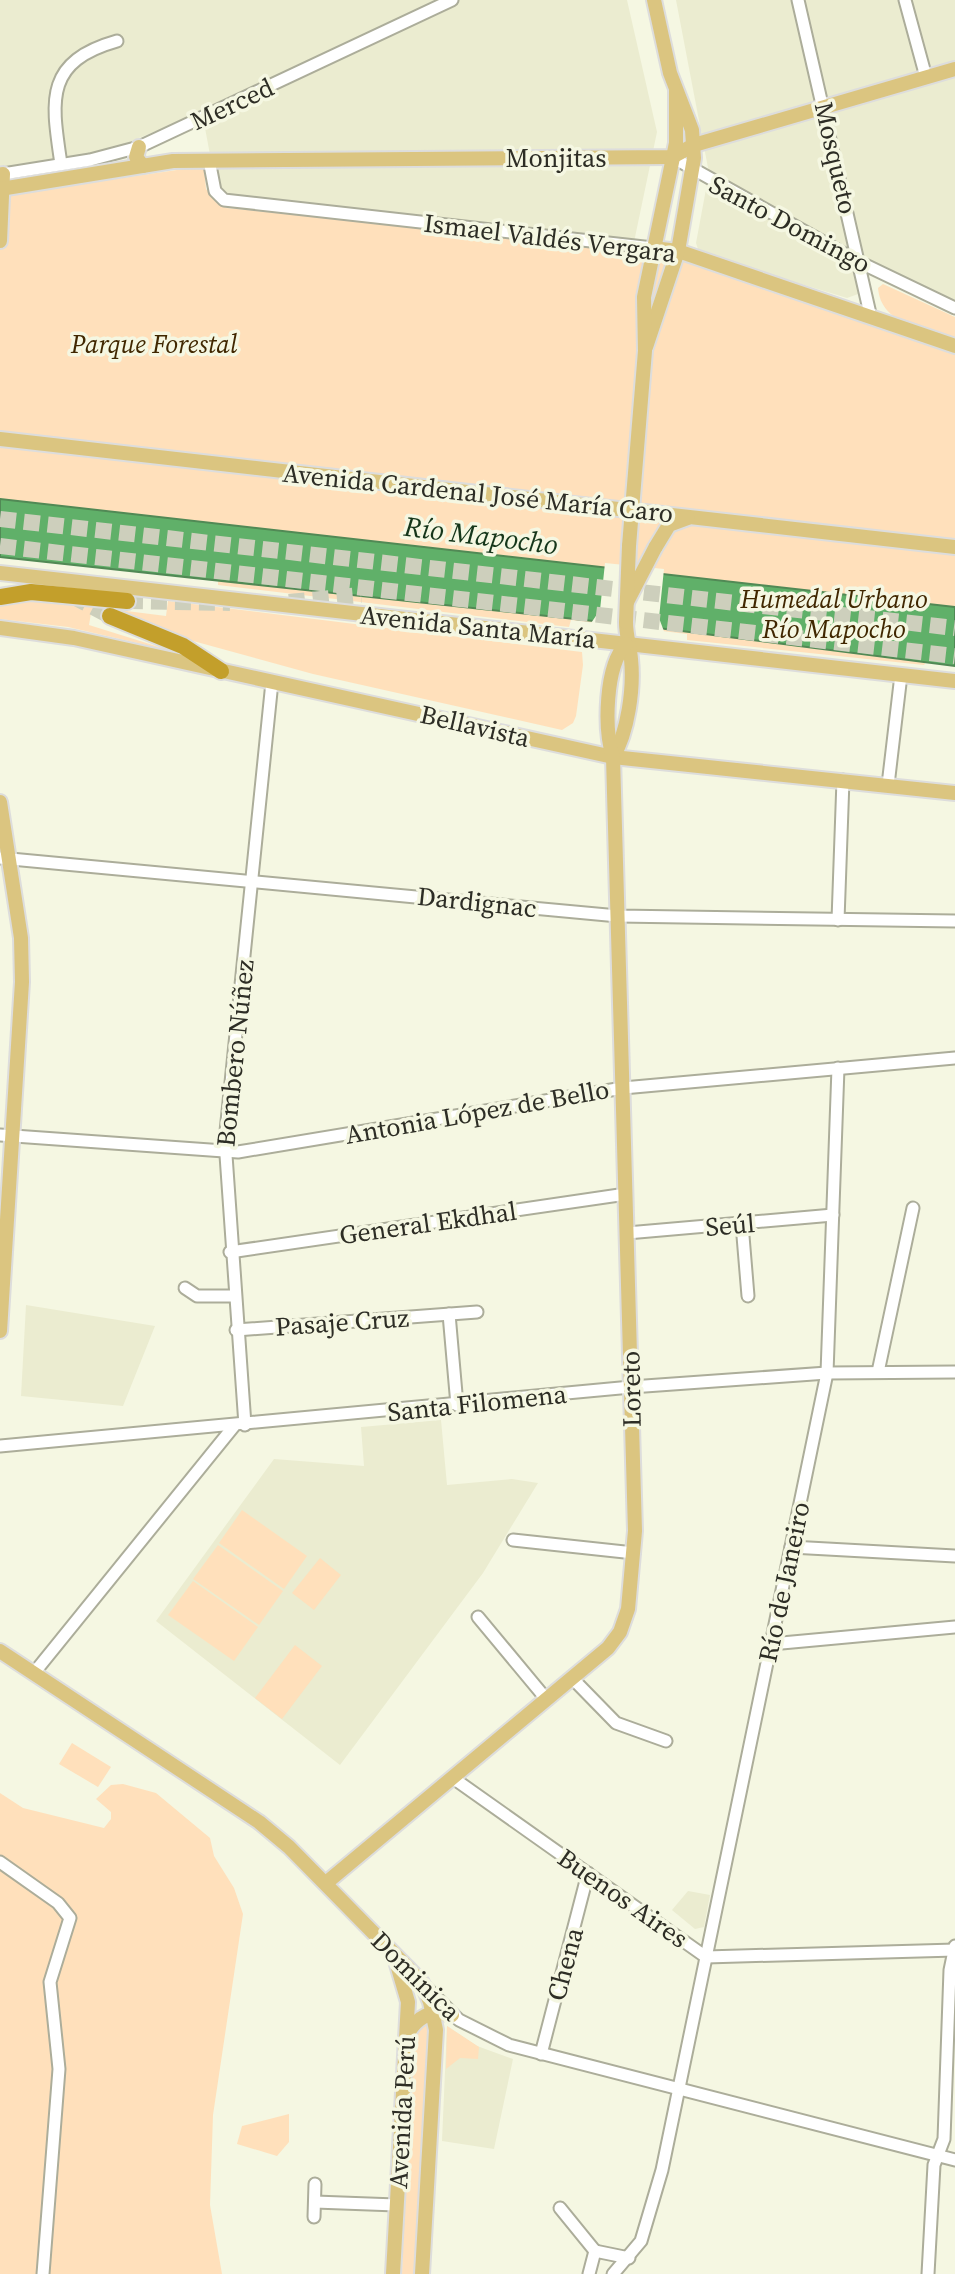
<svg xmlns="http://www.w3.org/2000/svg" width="955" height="2274" viewBox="0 0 955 2274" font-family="'Source Serif 4',serif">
  <rect width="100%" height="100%" fill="#f5f7e2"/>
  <!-- built -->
  <g fill="#ebecd0">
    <polygon points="0,0 627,0 657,132 634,242 223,195 217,192 202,112 105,152 0,170"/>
    <polygon points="676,0 955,0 955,302 854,254 861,293 847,298 703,254 698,249 696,243 709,173"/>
    <polygon points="26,1305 155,1326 123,1406 21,1396"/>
    <polygon points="441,1420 447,1485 512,1479 538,1483 483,1573 340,1765 156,1621 274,1459 364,1466 361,1427"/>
    <polygon points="688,1891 710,1895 704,1927 695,1929 672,1910"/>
    <polygon points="447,2026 477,2046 513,2059 494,2149 442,2141"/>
  </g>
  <!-- green -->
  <g fill="#ffe0bb">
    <polygon points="204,166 206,189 226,208 529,237 685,262 955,355 955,665 926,662 924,665 687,640 687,634 571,620 569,627 218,585 218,579 0,557 0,196"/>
    <path d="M883,284L955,317V340C925,329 881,325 878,288Z"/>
    <polygon points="16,597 166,616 168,601 582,652 583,665 576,716 573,723 562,730 313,674 91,613 89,625 172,651 68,627 0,619 0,605"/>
    <polygon points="242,1510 307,1556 284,1589 219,1543"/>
    <polygon points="218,1545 283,1591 259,1625 193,1579"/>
    <polygon points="320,1558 341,1575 314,1610 292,1593"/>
    <polygon points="193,1581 258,1627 234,1661 168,1615"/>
    <polygon points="295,1645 322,1666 282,1719 255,1698"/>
    <polygon points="72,1743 111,1767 98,1787 59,1764"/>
    <polygon points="123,1784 156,1793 210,1838 214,1856 234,1888 243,1914 213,2115 210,2205 222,2274 0,2274 0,1793 23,1808 104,1828 111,1819 111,1812 96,1799 111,1785"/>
    <polygon points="432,2019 421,2274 402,2274 411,2042 414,2031"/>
    <polygon points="447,2026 479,2047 478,2059 460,2058 446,2069"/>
    <polygon points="289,2114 289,2142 277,2156 237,2144 242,2126"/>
  </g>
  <!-- water -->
  <polygon fill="#60b069" stroke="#518955" stroke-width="2" points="0,499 955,607 955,666 658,628 0,557"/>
  <!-- pier -->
  <polygon fill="#f5f7e2" points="605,563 664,569 659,618 665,634 589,626 600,610"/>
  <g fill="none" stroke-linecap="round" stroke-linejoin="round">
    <!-- highway-tunnel -->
    <g stroke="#cdcfbc" stroke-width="16" stroke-dasharray="16 8" stroke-linecap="butt">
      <polyline points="0,519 955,628"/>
      <polyline points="0,546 955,656"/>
      <polyline points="72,596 110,616"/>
      <polyline points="127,601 230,603"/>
      <polyline points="289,602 361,595"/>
    </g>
    <defs>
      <g id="minor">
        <polyline points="798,0 871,318"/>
        <polyline points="905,0 926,77"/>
        <polyline points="672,157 859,262 955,308"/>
        <polyline points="209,160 215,191 224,200 653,248"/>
        <path d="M61,164C52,102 43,62 117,41"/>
        <polyline points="3,174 90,160 139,147 452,0"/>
        <polyline points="888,785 901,675"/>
        <polyline points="0,858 618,916 955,921"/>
        <polyline points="838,920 843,780"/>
        <polyline points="0,1135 238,1152 623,1088 955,1058"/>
        <polyline points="742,1224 748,1296"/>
        <polyline points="627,1233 833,1215"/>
        <polyline points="230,1252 626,1194"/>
        <polyline points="185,1288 197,1296 233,1296"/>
        <polyline points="449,1314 457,1405"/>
        <polyline points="236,1330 477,1312"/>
        <polyline points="878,1372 913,1208"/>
        <polyline points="245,1425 225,1141 272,682"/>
        <polyline points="0,1446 631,1387 827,1373 955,1372"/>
        <polyline points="513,1540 634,1553"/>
        <polyline points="791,1547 955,1556"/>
        <polyline points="478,1617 547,1700"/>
        <polyline points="771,1644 955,1627"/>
        <polyline points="34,1673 234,1426"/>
        <polyline points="573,1679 616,1723 666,1741"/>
        <polyline points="453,1778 706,1957 955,1950"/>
        <polyline points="0,1862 58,1903 70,1918 50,1982 59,2069 43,2274"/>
        <polyline points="426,1987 459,2020 509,2045 955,2160"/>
        <polyline points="541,2054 588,1873"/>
        <polyline points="315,2202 396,2205"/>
        <polyline points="560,2208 595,2251"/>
        <polyline points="314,2217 315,2184"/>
        <polyline points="595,2251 629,2258"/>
        <polyline points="589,2274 595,2251"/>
        <polyline points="613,2274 641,2241 662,2170 827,1373 838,1068"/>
        <polyline points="928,2274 934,2165 944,2139 950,1970 955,1946"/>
      </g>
      <g id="major">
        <polyline points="139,147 136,157 143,166"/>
        <polyline points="0,175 3,174 0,241"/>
        <polyline points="0,189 173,161 672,157 694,145 955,69"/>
        <polyline points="653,248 678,251 955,346"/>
        <polyline points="646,347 678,251 694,158 692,130 670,73 654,0"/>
        <polyline points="0,439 955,547"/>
        <polyline points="629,546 645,351 644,297 676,143 676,91"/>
        <polyline points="655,548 669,525 688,518"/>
        <polyline points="0,573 955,681"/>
        <polyline points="0,628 74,638 613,757 955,793"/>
        <path d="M613,757C628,732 634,688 631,659C630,646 626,636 626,622"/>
        <polyline points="0,802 21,938 22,982 0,1331"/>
        <polyline points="0,1651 259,1822 289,1847 407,1967 422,1983 430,2002 436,2030 422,2274"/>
        <path d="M326,1883L608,1648L620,1632L628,1609L635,1531L613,757C604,729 605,666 626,644"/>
        <path d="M407,2035C417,2016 432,2009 452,2015"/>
        <polyline points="393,2274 408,2002 396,1961"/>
      </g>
      <g id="highway">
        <polyline points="0,597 31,592 127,601"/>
        <polyline points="110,616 183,646 221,671"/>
      </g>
    </defs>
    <!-- minor casing -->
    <use href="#minor" stroke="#acad9a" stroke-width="15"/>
    <!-- major casing -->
    <use href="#major" stroke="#dddddc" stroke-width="18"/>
    <!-- highway casing -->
    <use href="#highway" stroke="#dddddc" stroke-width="20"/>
    <!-- minor -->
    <use href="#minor" stroke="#fff" stroke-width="11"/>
    <!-- major -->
    <use href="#major" stroke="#dbc580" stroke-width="14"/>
    <!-- highway -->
    <use href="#highway" stroke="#c39f2b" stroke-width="16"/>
    <defs>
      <g id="major-bridge">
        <polyline points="627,602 655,548"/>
        <polyline points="626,622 629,546"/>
      </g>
    </defs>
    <!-- major-bridge casing -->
    <use href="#major-bridge" stroke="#dddddc" stroke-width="18" stroke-linecap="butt"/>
    <!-- major-bridge -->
    <use href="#major-bridge" stroke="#dbc580" stroke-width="14"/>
  </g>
  <g text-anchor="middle" stroke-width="7" stroke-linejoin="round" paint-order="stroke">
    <!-- street labels -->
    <g font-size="26" fill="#2d2d25" stroke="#f5f7e2">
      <text transform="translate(232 104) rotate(-25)" y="9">Merced</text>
      <text x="556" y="167">Monjitas</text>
      <text transform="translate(836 158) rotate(77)" y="9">Mosqueto</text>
      <text transform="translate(790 224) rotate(28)" y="9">Santo Domingo</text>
      <text transform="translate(550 238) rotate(7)" y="9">Ismael Valdés Vergara</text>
      <text transform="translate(478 493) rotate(6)" y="9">Avenida Cardenal José María Caro</text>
      <text transform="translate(478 627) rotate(6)" y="9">Avenida Santa María</text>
      <text transform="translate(475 726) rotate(13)" y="9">Bellavista</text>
      <text transform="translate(477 902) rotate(6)" y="9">Dardignac</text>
      <text transform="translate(235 1053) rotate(-84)" y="9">Bombero Núñez</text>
      <text transform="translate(477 1112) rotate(-10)" y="9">Antonia López de Bello</text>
      <text transform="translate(428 1223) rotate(-8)" y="9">General Ekdhal</text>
      <text transform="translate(730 1225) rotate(-5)" y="9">Seúl</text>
      <text transform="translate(342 1322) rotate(-4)" y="9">Pasaje Cruz</text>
      <text transform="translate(631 1389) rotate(-91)" y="9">Loreto</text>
      <text transform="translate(477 1403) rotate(-6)" y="9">Santa Filomena</text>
      <text transform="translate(784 1582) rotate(-78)" y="9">Río de Janeiro</text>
      <text transform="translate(623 1898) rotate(35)" y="9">Buenos Aires</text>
      <text transform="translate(565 1964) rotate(-75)" y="9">Chena</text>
      <text transform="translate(416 1976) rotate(45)" y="9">Dominica</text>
      <text transform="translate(402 2112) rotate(-87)" y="9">Avenida Perú</text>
    </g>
    <!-- park labels -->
    <g font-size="26" font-style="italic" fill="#402700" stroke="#f5f7e2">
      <text x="154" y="353">Parque Forestal</text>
      <text x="834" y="608">Humedal Urbano<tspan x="834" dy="30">Río Mapocho</tspan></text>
    </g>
    <!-- water labels -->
    <g font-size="28" font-style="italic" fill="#15361a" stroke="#f5f7e2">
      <text transform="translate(481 535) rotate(7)" y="10">Río Mapocho</text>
    </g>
  </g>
</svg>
